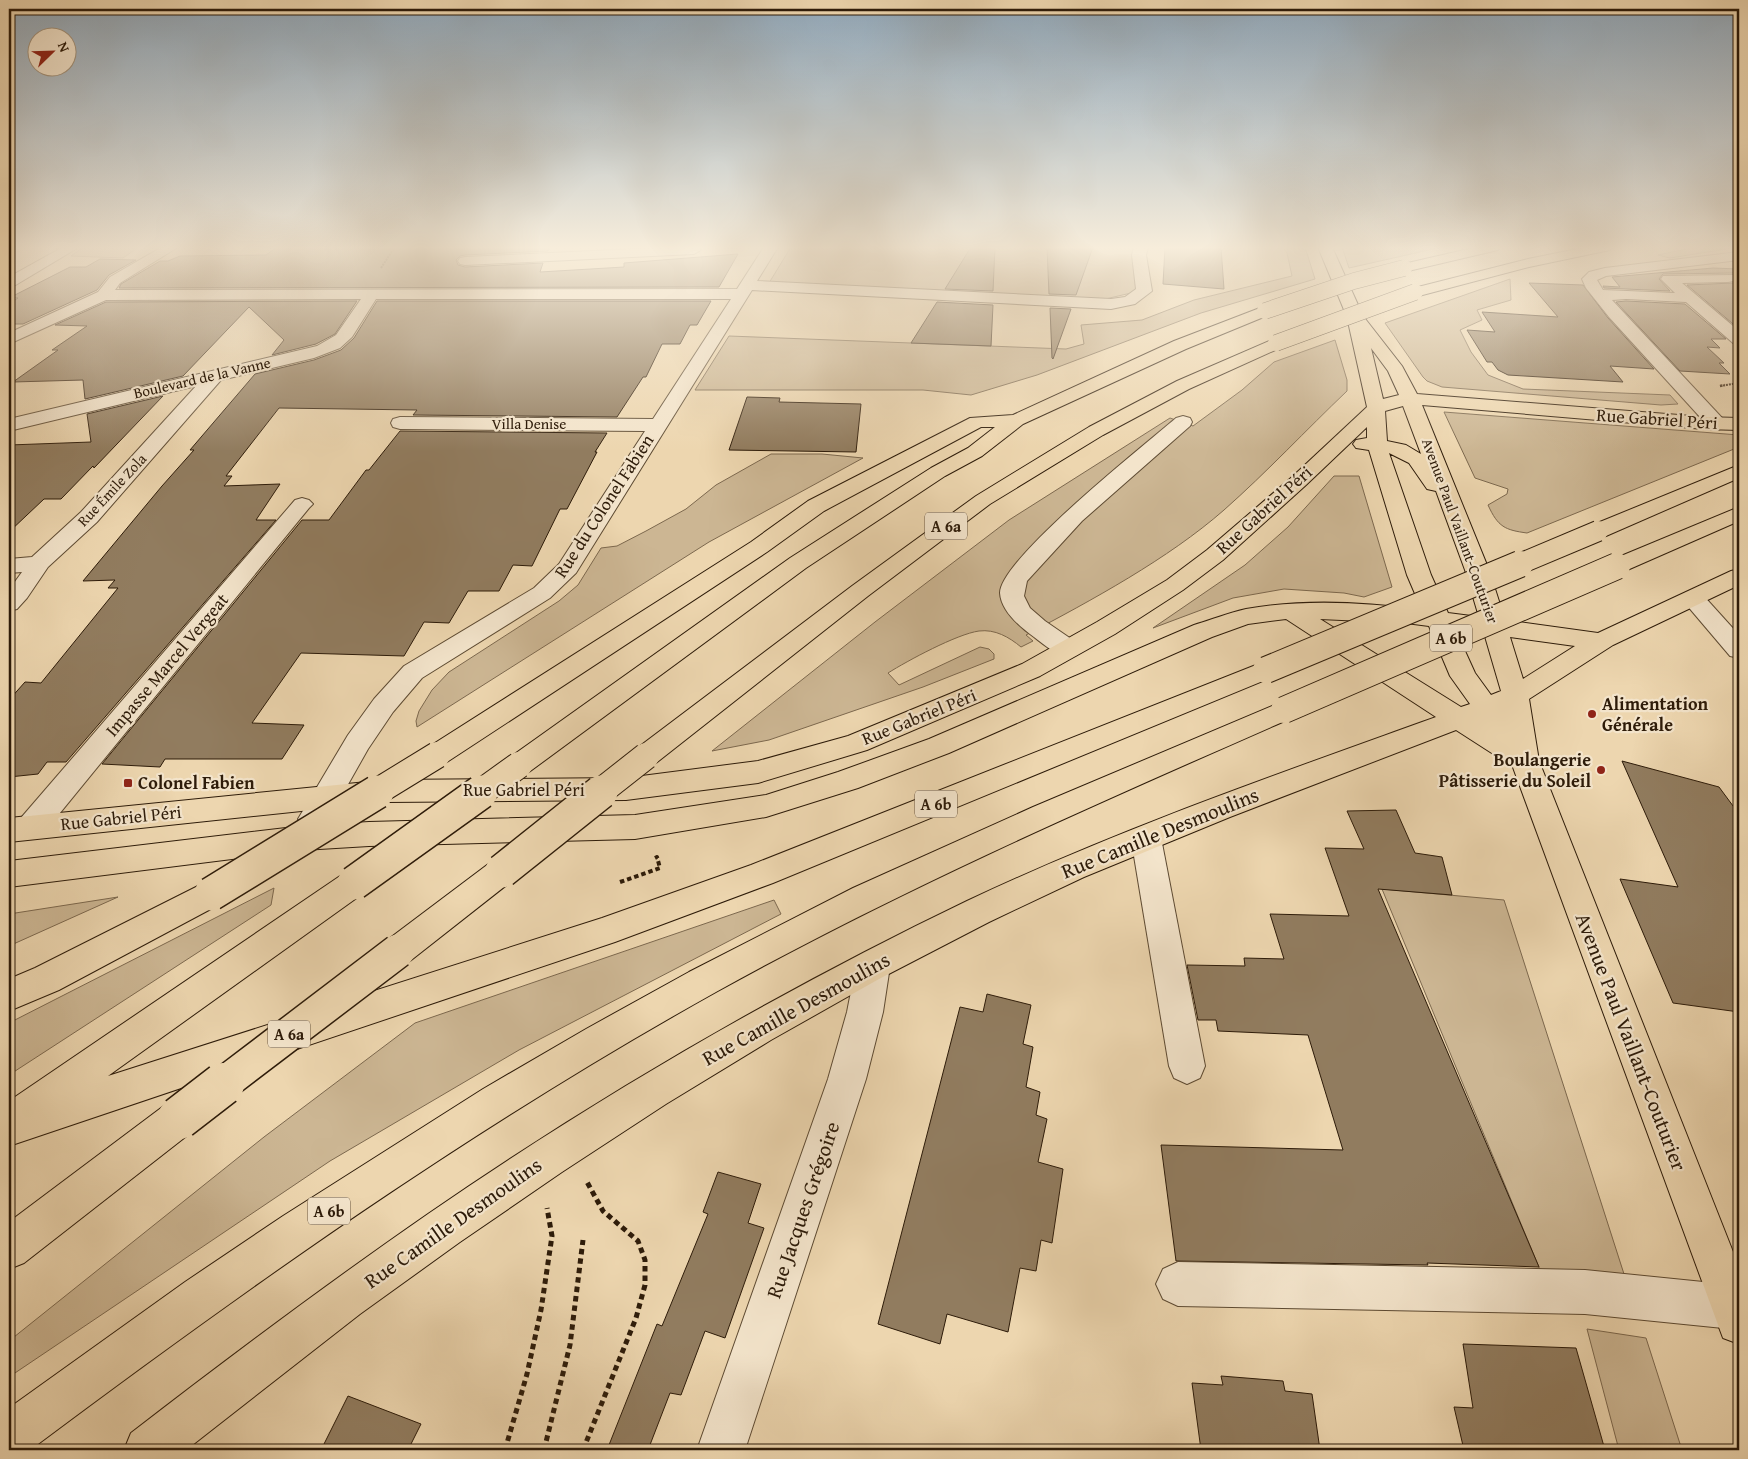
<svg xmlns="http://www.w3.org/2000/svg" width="1748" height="1459" viewBox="0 0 1748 1459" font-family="'Gentium Book Plus',serif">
  <rect width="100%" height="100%" fill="#edd6af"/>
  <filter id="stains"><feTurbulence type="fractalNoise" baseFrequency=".004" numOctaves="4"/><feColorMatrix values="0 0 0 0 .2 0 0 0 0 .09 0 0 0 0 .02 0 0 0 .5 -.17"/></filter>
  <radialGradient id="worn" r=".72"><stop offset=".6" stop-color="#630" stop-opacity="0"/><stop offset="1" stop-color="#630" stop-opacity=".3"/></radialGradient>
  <!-- green -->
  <g fill="#ccb693" stroke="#7c684e">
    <polygon points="94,247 131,247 136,249 123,258 71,256 82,248"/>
    <polygon points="791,247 1134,247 1132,254 1137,287 1131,293 1101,300 769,283"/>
    <polygon points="1283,247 1305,247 1315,279 1201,313 1037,375 971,395 923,390 695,390 729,336 1066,349 1084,344 1081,325 1142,320 1194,300 1292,276 1287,253"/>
    <polygon points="1342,247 1442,247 1349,268"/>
    <polygon points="1696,247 1739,247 1670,258 1658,255"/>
    <polygon points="1510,279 1511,300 1477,310 1482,320 1460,330 1471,352 1488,375 1523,389 1670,395 1678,404 1661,405 1442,387 1427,381 1423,377 1385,323"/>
    <path d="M1335,340L1347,380V391C1306,430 1267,472 1224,510C1168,559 1092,600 1026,635L1033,641L1021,647C1009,637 995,629 979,631C957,634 907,661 888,673L899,685L980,647L989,649L994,654V659L923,687L769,740L712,751L875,622L1009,520L1170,418L1193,426L1242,390L1274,362Z"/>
    <path d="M1444,412L1739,435V447L1527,533C1505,530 1498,527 1488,505L1507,494L1508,489L1475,478Z"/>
    <polygon points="771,454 822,454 863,458 709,542 417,727 416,721 419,711 432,690 449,672 559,601 578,585 601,548 617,546 646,531 686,509 716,485"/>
    <polygon points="1334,476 1359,476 1392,587 1364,597 1344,593 1284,589 1233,598 1153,628 1245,565 1288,527"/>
    <polygon points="274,888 271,905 9,1075 9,1023"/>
    <polygon points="1382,889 1504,900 1624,1274 1541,1272"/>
    <polygon points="118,897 9,946 9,914"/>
    <polygon points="774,900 781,914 519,1050 330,1161 9,1377 9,1341 264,1137 415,1023"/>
    <polygon points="1587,1329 1646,1338 1682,1450 1619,1450"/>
  </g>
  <!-- building -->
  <g fill="#917c5f" stroke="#2d1b09">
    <polygon points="277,247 550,247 548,251 465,255 460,256 456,260 458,265 465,267 543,263 540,272 624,267 624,263 738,254 719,287 119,288 121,284 160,261 168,261 180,256 266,255"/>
    <polygon points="971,247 995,247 993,291 945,289"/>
    <polygon points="1047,247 1093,247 1076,295 1049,294"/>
    <polygon points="1165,247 1221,247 1224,289 1163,284"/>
    <polygon points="100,259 136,260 109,275 97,290 23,324 9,324 9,304 18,298 9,298 70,267 86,267"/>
    <polygon points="1713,268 1739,269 1739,329 1687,285 1733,283 1737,277 1733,273 1663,274 1659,279 1670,291 1604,288 1603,286 1620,287 1612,277"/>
    <polygon points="1529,283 1583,285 1608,318 1654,369 1610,366 1623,382 1508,375 1498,370 1492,362 1487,362 1467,330 1495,332 1482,312 1558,317"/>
    <polygon points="357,301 335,334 316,344 272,355 284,340 249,307 183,376 85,399 83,380 13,382 58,350 52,350 87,326 55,325 106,302"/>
    <polygon points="377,301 711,301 697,325 690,325 680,344 662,344 646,377 643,377 617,417 413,415 417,410 279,408 226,476 232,476 224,486 280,484 256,520 276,520 66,762 47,762 38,774 9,777 9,700 25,682 41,683 118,588 108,588 115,580 83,581 162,486 194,450 190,450 255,374 314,360 341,350 354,338"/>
    <polygon points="1626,301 1685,304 1726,339 1711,339 1720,348 1707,347 1724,363 1719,363 1730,374 1680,371 1616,302"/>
    <polygon points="937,302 993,305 991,346 911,343"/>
    <polygon points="1050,308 1071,309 1053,359 1052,358"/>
    <polygon points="163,396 94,468 93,466 61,499 44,499 9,532 9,445 91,442 87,414"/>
    <polygon points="747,397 780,398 779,402 861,404 856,452 729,450"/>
    <polygon points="400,431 607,433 595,452 597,452 567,509 560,509 532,566 513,565 499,591 468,591 449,623 424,622 404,656 301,653 252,723 304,725 282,759 165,759 160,767 102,764 302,520 329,520 366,470 369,470"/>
    <polygon points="1622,761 1719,787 1739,814 1739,1012 1673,1003 1620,879 1678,887"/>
    <polygon points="1396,810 1415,853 1442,857 1452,895 1378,889 1539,1267 1427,1263 1428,1265 1176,1261 1161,1145 1343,1150 1308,1035 1218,1031 1216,1020 1198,1020 1187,965 1245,966 1244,958 1284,959 1270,914 1349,916 1325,848 1364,849 1347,811"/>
    <polygon points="987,994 1031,1005 1023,1044 1033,1047 1026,1087 1040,1092 1036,1115 1047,1119 1038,1162 1063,1169 1052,1243 1041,1240 1036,1271 1020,1268 1008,1332 947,1314 940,1344 878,1324 960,1007 983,1012"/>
    <polygon points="718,1172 761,1184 748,1223 764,1228 725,1338 705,1331 681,1395 670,1393 648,1450 607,1450 657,1324 662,1326 708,1214 703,1212"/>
    <polygon points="1463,1344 1576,1348 1605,1450 1464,1450 1454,1407 1473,1408"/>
    <polygon points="1221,1376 1283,1381 1285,1391 1312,1394 1320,1450 1201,1450 1192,1383 1223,1385"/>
    <polygon points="348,1396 421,1424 408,1450 321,1450"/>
  </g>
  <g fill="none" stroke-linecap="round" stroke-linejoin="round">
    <defs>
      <g id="minor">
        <polygon points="63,247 79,247 14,286 9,287 9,277"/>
        <polygon points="162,247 178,247 120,283 115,290 737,289 764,247 778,247 757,281 1111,299 1125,297 1136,289 1132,255 1134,247 1148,247 1146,255 1152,291 1135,304 1111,309 752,290 576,573 550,598 422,678 393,712 368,749 324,827 313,831 302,827 298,819 348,735 374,699 404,666 534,588 559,564 645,431 400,429 393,427 391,423 393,419 400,417 653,419 731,299 376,299 352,337 340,348 314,358 221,380 97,522 48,567 27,598 17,609 9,611 9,590 22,572 9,573 9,559 32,557 81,512 196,386 9,431 9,419 317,346 336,335 361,299 106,300 9,344 9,333 98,292 110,277"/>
        <polygon points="677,247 697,247 701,250 694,254 465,265 460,264 458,261 460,258 465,257"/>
        <polygon points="1739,252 1739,260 1606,276 1597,280 1603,290 1675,293 1661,279 1663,276 1733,275 1735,278 1733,281 1728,282 1682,283 1739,331 1739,344 1733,343 1686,302 1626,299 1612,300 1724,420 1726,424 1724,428 1717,430 1710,428 1609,317 1586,288 1582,279 1589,272 1605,268"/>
        <path d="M1183,416L1190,418L1192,422L1190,426L1082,521L1027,581L1024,596L1030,608L1045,621L1077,643L1081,649L1077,655C1060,659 1047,647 1034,637C1020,627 1001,611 1000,593C1000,559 1146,444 1176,418Z"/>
        <polygon points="302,498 309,500 313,504 309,508 42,835 31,839 20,835 16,827 20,819 295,500"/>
        <polygon points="1693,591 1701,593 1739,635 1739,658 1730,656 1685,603 1681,598 1685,593"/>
        <polygon points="1146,826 1157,830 1161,838 1205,1066 1200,1078 1187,1084 1174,1078 1169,1066 1131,838 1135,830"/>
        <polygon points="873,951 885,955 890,966 883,1012 866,1079 745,1450 697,1450 828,1079 847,1012 856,966 861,955"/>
        <polygon points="1178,1262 1585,1270 1733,1285 1739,1288 1739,1326 1733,1329 1585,1314 1178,1306 1163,1299 1156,1284 1163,1269"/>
      </g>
      <path id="major" d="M1318,247H1332L1363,316L1402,366L1417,394L1704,417L1739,418V430L1704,429L1422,405L1489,570L1505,620L1598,633L1731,571L1739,569V585L1613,645L1529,699L1539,761L1739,1267V1344L1723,1338L1717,1322L1511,762L1501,759L1456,730L1230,817L1084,877L989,922L879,979L771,1040L666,1104L562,1172L460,1242L360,1314L186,1450H124L131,1433C228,1358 327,1284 428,1214C599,1096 780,991 967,901C1119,829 1278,774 1436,717L1286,619L1248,624L1212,637L949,753L858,788L766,817L635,839L369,846L303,850L9,887V861L303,826L369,822L635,815L766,795L838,772L929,739L1194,625C1211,620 1228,613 1246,609C1301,599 1366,602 1422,610L1407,575L1369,450L1356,448L1353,444L1356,440L1367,438V427L1306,485L1223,560L1183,590L1115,634L1040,676L867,750L758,783L626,800L387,802L9,842V818L387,780L626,778L758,761L848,736L1022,664L1097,622L1167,580L1207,550L1292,477L1367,407L1347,317ZM1371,348L1388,371L1399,395L1383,399ZM1403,406L1421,454L1406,445L1387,441L1385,411ZM1389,453L1409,463L1427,489L1436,491L1465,570L1479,617L1448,613L1431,575ZM1320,619L1406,623L1429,626L1450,676L1470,704L1461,707ZM1455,629L1484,633L1501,691L1491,695L1475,673ZM1510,637L1575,646L1523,679Z"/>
      <g id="highway">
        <polygon points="1477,247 1500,247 1498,250 1404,272 1399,271 1397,268 1399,265"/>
        <polygon points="1587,247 1612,247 1610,250 1529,267 1415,297 1410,295 1407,292 1410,289 1528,259"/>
        <polygon points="1265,306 1271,308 1273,311 1271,314 1186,349 1023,424 982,456 945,476 806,568 529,772 519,775 509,772 505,765 509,758 790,558 931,468 968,448 995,427 981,427 824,511 767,552 447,762 437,765 427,762 423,755 427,748 751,542 808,501 970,418 1013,415 1174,341"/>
        <polygon points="1276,338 1282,339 1284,343 1282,347 1189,389 1103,435 990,504 868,596 656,763 646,766 636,763 632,756 636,749 852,586 976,496 1089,427 1177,381"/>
        <polygon points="1739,465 1739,478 1606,536 1598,538 1590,536 1587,531 1590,526"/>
        <polygon points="1739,507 1739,521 1625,571 1617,573 1609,571 1606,566 1609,561"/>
        <polygon points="1266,661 1275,664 1279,670 1275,676 773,883 615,942 9,1146 9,1108 12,1099 343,874 354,870 365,874 370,883 365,892 108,1076 602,918 751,865"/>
        <path d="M1284,701L1294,703L1297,710L1294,717C1098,803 903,888 716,992C475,1126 250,1285 30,1450H9V1408L185,1282L283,1216L483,1089L586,1029L689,972L853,888L1033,807Z"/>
        <polygon points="502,858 513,862 518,871 513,880 410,961 398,966 386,961 381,951 386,941 491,862"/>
        <polygon points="211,881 222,885 227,894 222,903 59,990 9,1011 9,979 35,968 200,885"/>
        <polygon points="179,1099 193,1105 198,1118 193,1131 24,1263 9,1269 9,1222 165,1105"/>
      </g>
    </defs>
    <!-- minor casing -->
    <use href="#minor" stroke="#5d4a32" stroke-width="2"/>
    <!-- major casing -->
    <use href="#major" stroke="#2d1b09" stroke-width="2"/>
    <!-- highway casing -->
    <use href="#highway" stroke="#2d1b09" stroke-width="2"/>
    <!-- path-far3 -->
    <g stroke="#2d1b09" stroke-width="2" stroke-dasharray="2 1" stroke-linecap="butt">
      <polyline points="721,247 737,248"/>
      <polyline points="381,268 394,248"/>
      <polyline points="1720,386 1739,383"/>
    </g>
    <!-- path-far2 -->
    <polyline stroke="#2d1b09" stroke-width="2.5" stroke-dasharray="2.5 2" stroke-linecap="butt" points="1720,386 1725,385"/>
    <!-- path-far1 -->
    <polyline stroke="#2d1b09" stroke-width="4" stroke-dasharray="4.5 3" stroke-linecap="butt" points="620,882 660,868 657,857 655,858"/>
    <!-- path -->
    <g stroke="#2d1b09" stroke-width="5" stroke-dasharray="5.5 4" stroke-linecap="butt">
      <polyline points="505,1450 527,1374 541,1310 552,1236 547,1208"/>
      <polyline points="544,1450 570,1345 583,1240"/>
      <polyline points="583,1450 636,1318 645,1285 645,1260 638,1241 603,1211 587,1182"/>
    </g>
    <!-- minor -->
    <use href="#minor" fill="#f3e4cb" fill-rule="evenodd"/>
    <!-- major -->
    <use href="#major" fill="#edd6af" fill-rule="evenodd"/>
    <!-- highway -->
    <use href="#highway" fill="#edd6af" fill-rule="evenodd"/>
    <defs>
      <g id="highway-bridge-far4">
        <polyline points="1265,311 1354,281 1404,268"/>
        <polyline points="1276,343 1415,292"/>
      </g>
      <polyline id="highway-bridge-far3" points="1517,565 1598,531"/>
      <g id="highway-bridge-far2">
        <polyline points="1266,670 1520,564"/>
        <polyline points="1284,710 1617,566"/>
        <polyline points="375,793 437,755"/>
        <polyline points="480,793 519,765"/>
        <polyline points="599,793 646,756"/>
      </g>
      <g id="highway-bridge-far1">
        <polyline points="502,871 601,792"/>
        <polyline points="354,883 481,792"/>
        <polyline points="211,894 377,792"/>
        <polyline points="222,1085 398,951"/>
      </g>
      <polyline id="highway-bridge" points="179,1118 223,1084"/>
    </defs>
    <!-- highway-bridge-far4 casing -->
    <use href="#highway-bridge-far4" stroke="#2d1b09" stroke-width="17" stroke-linecap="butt"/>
    <!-- highway-bridge-far3 casing -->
    <use href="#highway-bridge-far3" stroke="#2d1b09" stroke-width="22" stroke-linecap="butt"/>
    <!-- highway-bridge-far2 casing -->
    <use href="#highway-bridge-far2" stroke="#2d1b09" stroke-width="28" stroke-linecap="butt"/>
    <!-- highway-bridge-far1 casing -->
    <use href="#highway-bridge-far1" stroke="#2d1b09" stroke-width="36" stroke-linecap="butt"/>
    <!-- highway-bridge casing -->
    <use href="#highway-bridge" stroke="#2d1b09" stroke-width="45" stroke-linecap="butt"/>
    <!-- highway-bridge-far4 -->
    <use href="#highway-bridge-far4" stroke="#edd6af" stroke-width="16"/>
    <!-- highway-bridge-far3 -->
    <use href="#highway-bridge-far3" stroke="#edd6af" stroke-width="20"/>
    <!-- highway-bridge-far2 -->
    <use href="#highway-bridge-far2" stroke="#edd6af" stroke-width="26"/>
    <!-- highway-bridge-far1 -->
    <use href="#highway-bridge-far1" stroke="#edd6af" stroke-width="33"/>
    <!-- highway-bridge -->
    <use href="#highway-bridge" stroke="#edd6af" stroke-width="42"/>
  </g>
  <!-- sky -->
  <linearGradient id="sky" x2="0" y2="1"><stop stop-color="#90a8bb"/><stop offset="0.55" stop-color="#f7eddb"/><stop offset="1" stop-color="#f7eddb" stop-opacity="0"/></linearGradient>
  <rect width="1748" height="451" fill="url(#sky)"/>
  <!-- markers -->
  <g fill="#8f2418" stroke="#f3e4cb" stroke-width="2">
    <circle cx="1592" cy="714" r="5"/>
    <circle cx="1601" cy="770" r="5"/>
    <rect x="123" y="778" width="10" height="10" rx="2.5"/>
  </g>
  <g text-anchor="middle" stroke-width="4.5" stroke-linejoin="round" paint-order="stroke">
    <!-- far-street labels -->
    <g font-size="15" fill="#2d1b09" stroke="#f3e4cb">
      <text transform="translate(202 378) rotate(-13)" y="5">Boulevard de la Vanne</text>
      <text x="529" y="429">Villa Denise</text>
      <text transform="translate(112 490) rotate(-47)" y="5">Rue Émile Zola</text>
      <text transform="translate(1460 531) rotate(70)" y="5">Avenue Paul Vaillant-Couturier</text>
    </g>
    <!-- shield labels -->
    <g fill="#f3e4cb" stroke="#685743" stroke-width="1">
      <rect x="925" y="512.5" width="42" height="27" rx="4"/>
      <rect x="1430" y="624.5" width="42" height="27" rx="4"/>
      <rect x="915" y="790.5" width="42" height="27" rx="4"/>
      <rect x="268" y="1020.5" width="42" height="27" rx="4"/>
      <rect x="308" y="1197.5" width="42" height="27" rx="4"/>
    </g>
    <g font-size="16" font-weight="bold" fill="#2d1b09">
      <text x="946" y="532">A 6a</text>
      <text x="1451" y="644">A 6b</text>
      <text x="936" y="810">A 6b</text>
      <text x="289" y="1040">A 6a</text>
      <text x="329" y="1217">A 6b</text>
    </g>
    <!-- street labels -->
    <g font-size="18" fill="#2d1b09" stroke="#f3e4cb">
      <text transform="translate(1657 419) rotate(4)" y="6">Rue Gabriel Péri</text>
      <text transform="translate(604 506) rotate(-57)" y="6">Rue du Colonel Fabien</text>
      <text transform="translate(1264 510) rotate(-42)" y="6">Rue Gabriel Péri</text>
      <text transform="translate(167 665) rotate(-50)" y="6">Impasse Marcel Vergeat</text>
      <text transform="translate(919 717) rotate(-22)" y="6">Rue Gabriel Péri</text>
      <text x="524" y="796">Rue Gabriel Péri</text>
      <text transform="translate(121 818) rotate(-6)" y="6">Rue Gabriel Péri</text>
    </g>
    <!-- poi labels -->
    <g font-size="18" font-weight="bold" fill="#2d1b09" stroke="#f3e4cb" text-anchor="start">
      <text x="1602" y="710">Alimentation<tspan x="1602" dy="21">Générale</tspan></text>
      <text x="1591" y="766" text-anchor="end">Boulangerie<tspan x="1591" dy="21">Pâtisserie du Soleil</tspan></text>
      <text x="138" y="789">Colonel Fabien</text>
    </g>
    <!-- near-street labels -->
    <g font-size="21" fill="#2d1b09" stroke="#f3e4cb">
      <text transform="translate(1160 833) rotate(-22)" y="7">Rue Camille Desmoulins</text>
      <text transform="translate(796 1009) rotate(-29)" y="7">Rue Camille Desmoulins</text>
      <text transform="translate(1631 1042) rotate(69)" y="7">Avenue Paul Vaillant-Couturier</text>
      <text transform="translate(803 1210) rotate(-71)" y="7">Rue Jacques Grégoire</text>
      <text transform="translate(453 1223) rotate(-35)" y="7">Rue Camille Desmoulins</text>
    </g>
  </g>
  <!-- margin -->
  <rect width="1748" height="1459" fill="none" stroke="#edd6af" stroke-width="30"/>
  <rect x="10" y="10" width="1728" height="1439" fill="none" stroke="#2d1b09" stroke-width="2.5"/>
  <rect x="15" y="15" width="1718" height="1429" fill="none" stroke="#2d1b09"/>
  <!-- north arrow -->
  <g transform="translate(52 52) rotate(67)"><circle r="24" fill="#f3e4cb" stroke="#a4947d"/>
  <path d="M0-4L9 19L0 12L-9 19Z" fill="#8f2418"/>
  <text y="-8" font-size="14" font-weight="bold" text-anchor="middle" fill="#2d1b09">N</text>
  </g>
  <rect width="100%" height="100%" filter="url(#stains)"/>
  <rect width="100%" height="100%" fill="url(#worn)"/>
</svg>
